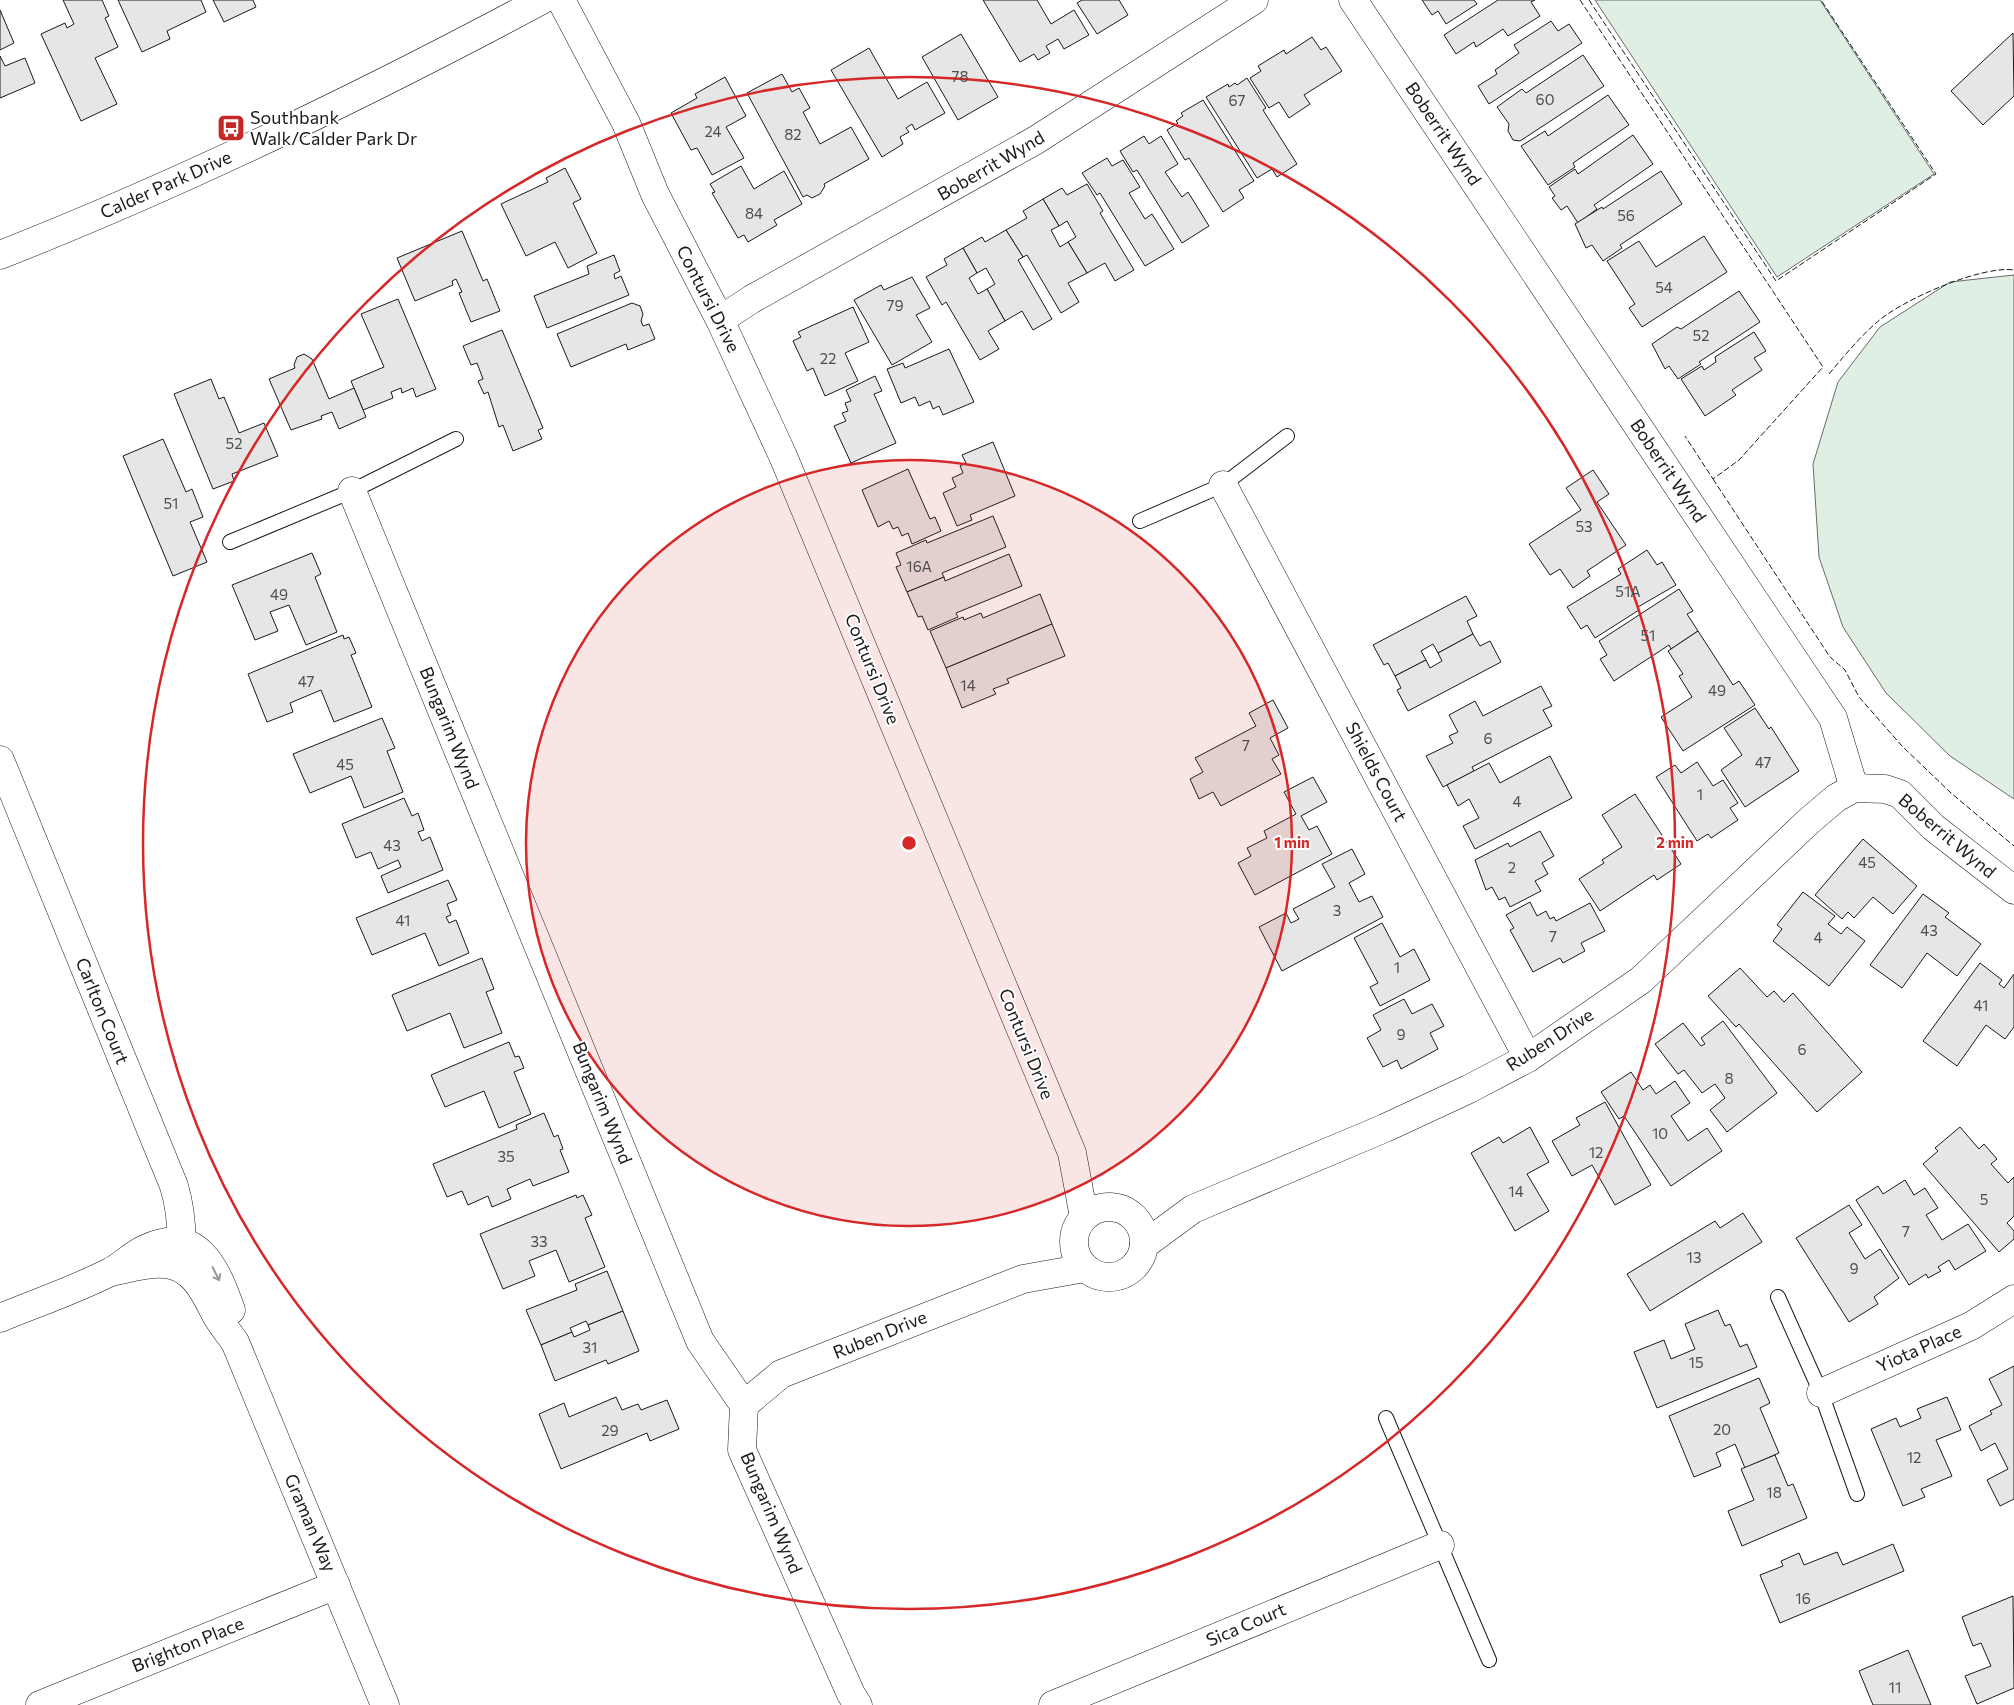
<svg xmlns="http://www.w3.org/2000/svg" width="2014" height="1705" viewBox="0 0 2014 1705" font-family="Commissioner,sans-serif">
  <rect width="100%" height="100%" fill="#fff"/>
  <!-- green -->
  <g fill="#e0efe3" stroke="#6a6a6a">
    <polygon points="1595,0 1820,0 1934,174 1777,277"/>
    <polygon points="2014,275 2014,799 1950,756 1886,693 1843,627 1819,557 1813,464 1838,382 1880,327 1950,282"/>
  </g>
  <!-- building -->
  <g fill="#e6e6e6" stroke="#1a1a1a">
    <polygon points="63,0 102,0 109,16 105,18 118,47 95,58 117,104 81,121 41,34 65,23 67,28 74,24"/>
    <polygon points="118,0 201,0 206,12 167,31 170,39 142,52"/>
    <polygon points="213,0 253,0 256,7 224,22"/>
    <polygon points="983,0 1037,0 1051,24 1074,10 1089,35 1064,49 1058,39 1046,46 1050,53 1038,60 1034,54 1020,62"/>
    <polygon points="1082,0 1119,0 1128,15 1097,34 1077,3"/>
    <polygon points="1422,0 1474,0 1477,4 1446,24 1438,11 1432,15"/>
    <polygon points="1498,0 1535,0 1531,2 1540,16 1508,36 1503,29 1476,47 1474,42 1456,54 1444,35"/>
    <polygon points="0,10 14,43 0,50"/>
    <polygon points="1551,21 1558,31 1569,24 1582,43 1489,104 1478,86 1497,74 1495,70 1519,53 1514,45"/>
    <polygon points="2013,33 2014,96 1983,125 1951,91"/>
    <polygon points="961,34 998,97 958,120 922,57"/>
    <polygon points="1312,37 1321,50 1326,47 1342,71 1304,95 1310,104 1289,118 1279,102 1269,108 1250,78 1261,71 1258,66 1284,50 1286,54"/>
    <polygon points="869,48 898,99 927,82 945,113 915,130 912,124 906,128 909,132 900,137 903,144 882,157 831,70"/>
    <polygon points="1583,55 1604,86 1520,141 1513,140 1508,131 1509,124 1497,107 1522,89 1526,93"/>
    <polygon points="0,56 5,66 25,58 35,83 0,98"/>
    <polygon points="782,74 792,92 799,88 810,108 803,112 820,144 851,127 869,159 824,184 825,186 820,194 812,198 807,195 803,197 747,93"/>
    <polygon points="725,77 746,116 726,127 744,158 712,175 697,148 691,150 671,113 697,98 695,94"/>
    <polygon points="1247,78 1266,108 1263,110 1297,164 1277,177 1272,169 1257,178 1206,97 1228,84 1229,87 1235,83 1237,85"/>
    <polygon points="1608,95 1629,125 1573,163 1575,167 1548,185 1521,146 1545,131 1548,136"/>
    <polygon points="1203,100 1254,181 1239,190 1244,198 1223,212 1189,158 1185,160 1167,130 1178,123 1176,121 1183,116 1181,113"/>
    <polygon points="1633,135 1653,164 1594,205 1597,209 1578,223 1567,206 1561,210 1552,198 1555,196 1549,187 1575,169 1578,174"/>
    <polygon points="1144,136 1149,144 1161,136 1178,164 1165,172 1182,197 1188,192 1209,226 1182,243 1137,170 1133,172 1120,151"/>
    <polygon points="1107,158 1112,166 1123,160 1140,187 1129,193 1145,219 1152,214 1174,249 1145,266 1100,193 1097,195 1082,173"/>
    <polygon points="741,166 754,189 784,171 802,204 774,220 777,225 748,242 744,235 738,238 712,193 715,192 710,184"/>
    <polygon points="565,168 581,199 573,203 597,253 568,268 555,242 526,256 501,204 548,182 546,178"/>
    <polygon points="1661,171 1682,204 1620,245 1622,248 1603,261 1592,245 1586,248 1575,224 1602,207 1603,209"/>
    <polygon points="1087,184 1103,211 1100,213 1134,270 1115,281 1105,263 1087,273 1068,242 1076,237 1067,221 1059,226 1043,199 1062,188 1067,195"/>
    <polygon points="1043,199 1059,226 1051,230 1060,247 1068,242 1087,273 1068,283 1079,302 1061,313 1027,255 1023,257 1006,230 1027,218 1023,211"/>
    <polygon points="1006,230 1023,257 1018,260 1052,319 1033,330 1022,311 1005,321 987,289 995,284 986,268 977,273 963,248 982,237 985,242"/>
    <polygon points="462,231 483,281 487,279 500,311 471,322 459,293 462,292 456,279 452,281 453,285 415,301 397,258"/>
    <polygon points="1704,236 1727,272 1642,327 1629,308 1635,304 1607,261 1639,241 1656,267"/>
    <polygon points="963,248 977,273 969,278 978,294 987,289 1005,321 988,331 999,349 980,360 946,302 942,305 926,277 947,265 944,259"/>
    <polygon points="614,255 620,271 614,274 615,279 621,276 629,295 547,328 534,296 589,274 587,266"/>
    <polygon points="912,277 930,308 916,315 932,342 892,365 854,300 881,285 884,290"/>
    <polygon points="1739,291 1760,322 1699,362 1701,364 1678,379 1669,366 1665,369 1652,344 1677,327 1681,329"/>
    <polygon points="398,299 436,389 416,397 413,388 402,393 401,388 391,392 393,398 363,410 351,381 384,367 361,314"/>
    <polygon points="632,303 640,306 643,314 641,321 643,326 649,324 655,339 628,350 626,344 571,367 557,334"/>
    <polygon points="853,307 869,342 845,353 858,381 825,396 813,368 807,371 793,341 801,337 798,332"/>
    <polygon points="502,330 543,428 538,430 542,439 513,451 503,425 499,427 488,392 484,394 478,381 483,379 477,363 471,365 463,346"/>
    <polygon points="1754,332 1766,351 1754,358 1762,370 1732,390 1736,395 1705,416 1681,379 1702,366 1704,370 1716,362 1715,357"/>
    <polygon points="949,349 974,402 943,415 939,406 933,409 930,401 919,406 915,397 901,403 887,369 903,363 905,368"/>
    <polygon points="304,354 312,359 329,399 354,388 366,417 339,429 332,412 321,416 322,419 291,430 269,379 295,368 294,365 297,357"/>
    <polygon points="875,376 882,391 874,394 896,443 851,463 834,426 846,421 842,413 848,411 845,403 851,401 846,390"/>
    <polygon points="211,379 219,399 224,397 239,433 264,423 278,456 232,474 234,481 213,489 174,394"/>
    <polygon points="163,439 186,492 192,489 203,517 190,522 207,562 173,576 123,456"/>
    <polygon points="993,442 1015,496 970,515 972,520 957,526 943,493 956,487 952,478 963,473 960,466 966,463 962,455"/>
    <polygon points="908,469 930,519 935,517 941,531 912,544 908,533 902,536 898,527 893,529 889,521 878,527 862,490"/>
    <polygon points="1593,470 1609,494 1597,502 1626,545 1587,571 1590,576 1573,588 1560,569 1550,575 1529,544 1581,510 1566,488"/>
    <polygon points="993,516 1006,547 942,573 944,577 907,592 896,567 901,565 896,553 926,540 927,543"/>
    <polygon points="1647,550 1657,565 1662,562 1676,585 1638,607 1639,610 1595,638 1587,625 1581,629 1567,607 1621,574 1618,569"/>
    <polygon points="312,553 321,574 315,577 337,632 306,645 289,605 270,612 278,631 255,640 232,585"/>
    <polygon points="1009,554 1022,586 956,613 958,617 928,630 922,616 918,617 907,592 944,577 945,581"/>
    <polygon points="1679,589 1693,611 1687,614 1698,631 1671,649 1669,645 1614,681 1600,659 1607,655 1599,641"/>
    <polygon points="1040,594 1052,624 946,668 930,631 963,617 964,620 981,613 983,618"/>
    <polygon points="1466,596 1477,616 1467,621 1473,634 1438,653 1433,644 1421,651 1426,660 1395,676 1388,663 1384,665 1373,645"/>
    <polygon points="1052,624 1065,656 1007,679 1009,683 993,689 996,694 962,708 946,668"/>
    <polygon points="1698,631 1733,685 1739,681 1755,705 1683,751 1661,717 1692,697 1679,676 1683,674 1668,651"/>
    <polygon points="1473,634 1480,646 1490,641 1501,662 1408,711 1397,690 1401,688 1395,676 1426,660 1430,668 1442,661 1438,653"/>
    <polygon points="343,635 344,639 349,637 356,653 351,655 372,707 334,722 321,690 290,703 293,712 267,722 248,674"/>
    <polygon points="1541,686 1552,706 1543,710 1552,726 1472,767 1474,771 1443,787 1426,756 1453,743 1449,736 1458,732 1449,715 1475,701 1483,716"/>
    <polygon points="1273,700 1288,728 1270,738 1279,755 1272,759 1281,774 1221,806 1213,792 1199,799 1190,779 1203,772 1195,758 1256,726 1249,713"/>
    <polygon points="1755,708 1769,729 1771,727 1799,771 1745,807 1721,770 1742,755 1724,728"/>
    <polygon points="382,718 395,748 387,751 403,792 364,808 351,776 310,793 293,754"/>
    <polygon points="1550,756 1572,798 1475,849 1463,826 1479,818 1469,799 1458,806 1447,785 1489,763 1500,783"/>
    <polygon points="1697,762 1713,786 1723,780 1738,803 1730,808 1738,820 1711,838 1708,834 1697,841 1656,777 1675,765 1681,773"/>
    <polygon points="1313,777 1327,802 1301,816 1309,830 1317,826 1332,854 1255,895 1238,863 1251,856 1247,848 1267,838 1264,831 1296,814 1284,792"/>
    <polygon points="1635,794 1681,864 1657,880 1654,875 1600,911 1579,879 1604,863 1602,860 1622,847 1602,815"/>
    <polygon points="404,798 412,816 418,813 424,830 418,832 422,841 430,837 443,870 388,893 381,876 401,867 398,860 378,869 371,852 356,858 342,824"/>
    <polygon points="1540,831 1554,856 1542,863 1548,874 1535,881 1541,891 1510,907 1505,897 1499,900 1492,887 1486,890 1475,860 1508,843 1510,847"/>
    <polygon points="1863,839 1917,886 1893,914 1873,897 1854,918 1848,912 1842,919 1815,895"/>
    <polygon points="1352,849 1365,874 1349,883 1359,902 1372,896 1383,917 1282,971 1259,927 1286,913 1291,923 1299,919 1293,909 1335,887 1322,864"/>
    <polygon points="448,880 457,900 447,904 451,915 446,917 449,923 456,920 469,953 439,966 425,933 372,955 356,918"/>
    <polygon points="1803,892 1835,916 1828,924 1841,934 1847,927 1865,941 1829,986 1773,941 1782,929 1777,925"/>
    <polygon points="1923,894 1949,913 1945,917 1981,944 1957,976 1927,953 1902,988 1870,965"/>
    <polygon points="1530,902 1537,916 1546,911 1550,919 1554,917 1556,921 1590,903 1605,931 1581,943 1585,951 1563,963 1560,958 1533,972 1510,930 1514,928 1506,915"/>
    <polygon points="1382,923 1400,957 1414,949 1430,980 1380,1006 1370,987 1378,983 1354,938"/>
    <polygon points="482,958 494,989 486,992 502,1033 464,1048 450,1013 407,1031 392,995"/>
    <polygon points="1980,963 2002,980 1999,984 2004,988 2014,974 2014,1027 2005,1039 1986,1025 1957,1066 1923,1041"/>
    <polygon points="1740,968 1767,997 1774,991 1784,1002 1793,993 1862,1072 1817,1112 1739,1024 1736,1027 1708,996"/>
    <polygon points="1404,999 1412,1014 1432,1004 1444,1026 1430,1033 1438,1049 1401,1069 1397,1060 1383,1067 1367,1038 1381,1030 1373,1015"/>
    <polygon points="1723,1021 1777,1093 1727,1132 1710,1110 1725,1098 1715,1084 1702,1093 1684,1070 1678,1074 1655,1044 1683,1023 1701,1046 1705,1044 1701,1038"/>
    <polygon points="509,1042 515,1057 519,1056 524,1068 514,1072 531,1114 499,1128 484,1091 445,1107 431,1075"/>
    <polygon points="1631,1072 1643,1090 1650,1085 1656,1094 1675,1081 1690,1103 1671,1116 1688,1141 1707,1128 1722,1151 1671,1186 1624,1116 1619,1119 1601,1092"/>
    <polygon points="1605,1102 1651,1185 1615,1205 1592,1165 1572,1176 1552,1141 1580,1125 1576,1118"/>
    <polygon points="544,1113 554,1137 558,1135 563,1149 560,1150 569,1172 533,1186 530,1179 507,1189 511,1199 492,1207 488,1196 468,1205 462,1191 447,1197 433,1164 517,1129 516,1125"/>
    <polygon points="1530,1127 1549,1162 1527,1174 1549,1211 1515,1231 1471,1153 1499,1137 1503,1143"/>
    <polygon points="1960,1127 1979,1149 1984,1144 1997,1159 1991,1164 2008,1183 2014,1177 2014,1216 2007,1223 2014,1231 2014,1239 1999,1252 1923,1164 1938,1151 1935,1148"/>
    <polygon points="1905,1180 1914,1195 1925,1188 1938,1208 1926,1215 1942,1240 1968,1224 1986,1251 1955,1270 1949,1260 1938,1267 1941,1271 1928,1278 1926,1274 1909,1285 1856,1200 1878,1186 1883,1194"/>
    <polygon points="576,1195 577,1198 583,1195 592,1215 585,1218 605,1267 569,1282 556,1250 529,1261 535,1276 503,1289 480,1234"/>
    <polygon points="1849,1205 1862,1225 1849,1233 1865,1259 1880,1249 1899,1278 1874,1297 1878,1304 1849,1322 1796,1238"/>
    <polygon points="1743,1213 1762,1242 1650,1311 1627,1274 1715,1221 1720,1228"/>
    <polygon points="607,1271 623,1311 588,1325 586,1321 570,1328 572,1332 541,1345 526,1310 577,1290 575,1284"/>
    <polygon points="1718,1310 1725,1326 1730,1324 1740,1347 1747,1344 1757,1367 1657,1408 1634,1352 1664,1340 1671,1359 1695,1349 1685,1324"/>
    <polygon points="623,1311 639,1351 608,1364 606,1360 555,1381 541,1345 572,1332 574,1337 590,1330 588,1325"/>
    <polygon points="2014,1366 2014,1499 2000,1506 1987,1480 2008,1469 1995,1443 1981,1451 1969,1426 1992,1414 1990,1411 2002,1405 1989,1379"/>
    <polygon points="1759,1378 1770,1403 1760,1408 1779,1453 1745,1468 1735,1444 1716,1453 1721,1466 1694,1477 1669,1416"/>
    <polygon points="616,1397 622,1410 638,1404 641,1410 667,1400 679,1429 650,1441 647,1433 561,1469 539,1414 564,1403 569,1417"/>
    <polygon points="1947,1397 1961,1430 1936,1440 1952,1476 1921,1489 1925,1497 1903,1506 1871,1429 1896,1418 1900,1427 1921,1418 1917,1409"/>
    <polygon points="1775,1455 1788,1486 1793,1484 1807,1518 1742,1546 1728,1511 1754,1500 1741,1469"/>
    <polygon points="1893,1544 1904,1571 1780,1623 1760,1575 1783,1566 1781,1561 1799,1553 1804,1565 1837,1552 1843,1565"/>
    <polygon points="2013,1596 2014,1688 1977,1704 1965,1676 1991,1666 1981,1643 1973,1646 1962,1617"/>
    <polygon points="1908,1650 1931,1705 1873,1705 1859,1671"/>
  </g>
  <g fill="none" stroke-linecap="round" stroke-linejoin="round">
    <defs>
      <g id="lane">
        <polyline points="1140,521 1223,485 1287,436"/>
        <polyline points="230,542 352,491 456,439"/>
        <polyline points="1778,1297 1821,1393 1857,1494"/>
        <polyline points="1386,1418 1489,1660"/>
      </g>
      <g id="street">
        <polyline points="561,0 626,123 655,194 720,320 783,456 1072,1153 1084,1217"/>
        <polyline points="1353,0 1833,718 1854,788"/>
        <polyline points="720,320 752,299 1036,140 1254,0"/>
        <polyline points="1223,485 1528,1058"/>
        <polyline points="352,491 700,1341 744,1405 742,1450 851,1694 858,1705"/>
        <path d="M0,760L174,1186C182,1213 183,1240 180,1267"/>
        <circle cx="1109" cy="1242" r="35"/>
        <polyline points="1144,1245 1193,1209 1385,1128 1469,1089 1528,1058 1641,980 1809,821 1836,798 1854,788 1885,789 1900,794 1933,827 2014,890"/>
        <path d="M111,1272C127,1269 148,1262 165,1264C192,1266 204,1291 215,1313C220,1323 228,1332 235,1342L385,1705"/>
        <path d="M0,1318C36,1303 75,1290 110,1272C122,1266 132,1255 145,1249C198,1224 216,1268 231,1310"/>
        <polyline points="1821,1393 1971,1326 2014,1299"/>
        <polyline points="744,1405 781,1374 1023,1279 1085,1268"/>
        <polyline points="40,1705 336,1585"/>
        <polyline points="1053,1705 1440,1545"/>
      </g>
      <path id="secondary" d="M0,255C186,182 366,94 542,0"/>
    </defs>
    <!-- lane casing -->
    <use href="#lane" stroke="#1a1a1a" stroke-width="16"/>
    <!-- street casing -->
    <use href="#street" stroke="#1a1a1a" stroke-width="29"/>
    <!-- secondary casing -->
    <use href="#secondary" stroke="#1a1a1a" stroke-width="29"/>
    <!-- lane -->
    <use href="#lane" stroke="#fff" stroke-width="14"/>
    <!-- street -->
    <use href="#street" stroke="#fff" stroke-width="28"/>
    <!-- secondary -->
    <use href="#secondary" stroke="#fff" stroke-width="28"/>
    <!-- fence -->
    <g stroke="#1a1a1a" stroke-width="1" stroke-dasharray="6 2.5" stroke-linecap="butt">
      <polyline points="1580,0 1823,367 1739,460 1713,479 1685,436"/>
      <polyline points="1589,0 1776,281 1936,174 1821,0"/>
      <path d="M1829,374C1844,356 1859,338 1876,323C1901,300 1982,265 2014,270"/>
      <polyline points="1713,479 1830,657 1845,670 1859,697 1902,746 1951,793 2014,846"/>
    </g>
  </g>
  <!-- one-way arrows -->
  <defs><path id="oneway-shaft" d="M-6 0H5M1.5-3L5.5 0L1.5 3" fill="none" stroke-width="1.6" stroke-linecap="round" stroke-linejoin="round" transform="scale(1.25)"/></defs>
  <use stroke="#989898" href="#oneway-shaft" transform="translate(216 1274) rotate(63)"/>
  <!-- distance rings -->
  <circle cx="909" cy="843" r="383" fill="#d62828" fill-opacity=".12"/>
  <g fill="none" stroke="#d62828" stroke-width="2.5">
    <circle cx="909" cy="843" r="383"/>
    <circle cx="909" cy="843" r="766"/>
  </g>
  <!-- icons -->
  <defs>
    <symbol id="bus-square" viewBox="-11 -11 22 22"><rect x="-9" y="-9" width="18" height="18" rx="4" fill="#c62828" stroke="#fff"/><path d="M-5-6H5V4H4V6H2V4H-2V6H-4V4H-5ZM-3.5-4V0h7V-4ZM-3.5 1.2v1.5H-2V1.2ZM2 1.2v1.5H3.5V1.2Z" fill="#fff"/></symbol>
  </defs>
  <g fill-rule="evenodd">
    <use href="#bus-square" x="215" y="112" width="32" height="32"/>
  </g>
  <g text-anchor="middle" stroke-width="4" stroke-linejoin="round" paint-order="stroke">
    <!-- number labels -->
    <g font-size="15" fill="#4d4d4d">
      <text x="960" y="82">78</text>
      <text x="1545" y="105">60</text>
      <text x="1237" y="106">67</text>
      <text x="713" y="137">24</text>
      <text x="793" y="140">82</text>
      <text x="754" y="219">84</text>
      <text x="1626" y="221">56</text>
      <text x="1664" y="293">54</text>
      <text x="895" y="311">79</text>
      <text x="1701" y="341">52</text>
      <text x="828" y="364">22</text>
      <text x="234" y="449">52</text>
      <text x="171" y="509">51</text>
      <text x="1584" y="532">53</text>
      <text x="919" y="572">16A</text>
      <text x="1628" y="597">51A</text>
      <text x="279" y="600">49</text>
      <text x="1648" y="641">51</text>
      <text x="306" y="687">47</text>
      <text x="968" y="691">14</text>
      <text x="1717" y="696">49</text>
      <text x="1488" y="744">6</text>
      <text x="1246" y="751">7</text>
      <text x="1763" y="768">47</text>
      <text x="345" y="770">45</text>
      <text x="1700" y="800">1</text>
      <text x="1517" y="807">4</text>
      <text x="392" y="851">43</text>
      <text x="1867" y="868">45</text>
      <text x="1512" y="873">2</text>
      <text x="1337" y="916">3</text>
      <text x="403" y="926">41</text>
      <text x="1929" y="936">43</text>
      <text x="1553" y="942">7</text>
      <text x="1818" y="943">4</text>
      <text x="1397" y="973">1</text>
      <text x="1981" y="1011">41</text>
      <text x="1401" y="1040">9</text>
      <text x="1802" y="1055">6</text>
      <text x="1729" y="1084">8</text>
      <text x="1660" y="1139">10</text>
      <text x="1596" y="1158">12</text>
      <text x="506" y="1162">35</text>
      <text x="1516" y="1197">14</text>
      <text x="1984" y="1205">5</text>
      <text x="1906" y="1237">7</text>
      <text x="539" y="1247">33</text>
      <text x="1694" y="1263">13</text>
      <text x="1854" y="1274">9</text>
      <text x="590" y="1353">31</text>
      <text x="1696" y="1368">15</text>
      <text x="1722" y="1435">20</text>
      <text x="610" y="1436">29</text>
      <text x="1914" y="1463">12</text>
      <text x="1774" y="1498">18</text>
      <text x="1803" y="1604">16</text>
      <text x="1895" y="1693">11</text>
    </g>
    <!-- poi labels -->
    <g font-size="18" fill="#1a1a1a" stroke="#fff" text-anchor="start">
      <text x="250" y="124">Southbank<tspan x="250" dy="21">Walk/Calder Park Dr</tspan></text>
    </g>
    <!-- street labels -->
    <g font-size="18" fill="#1a1a1a" stroke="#fff">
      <text transform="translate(1443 134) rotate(56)" y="6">Boberrit Wynd</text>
      <text transform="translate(991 166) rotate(-30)" y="6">Boberrit Wynd</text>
      <text transform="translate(166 185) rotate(-24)" y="6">Calder Park Drive</text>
      <text transform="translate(708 299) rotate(63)" y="6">Contursi Drive</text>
      <text transform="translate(1668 471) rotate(56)" y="6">Boberrit Wynd</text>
      <text transform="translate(872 669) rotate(68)" y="6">Contursi Drive</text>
      <text transform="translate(449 728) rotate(68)" y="6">Bungarim Wynd</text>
      <text transform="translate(1376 772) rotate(62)" y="6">Shields Court</text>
      <text transform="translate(1947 836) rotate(40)" y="6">Boberrit Wynd</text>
      <text transform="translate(102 1011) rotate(68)" y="6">Carlton Court</text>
      <text transform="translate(1550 1040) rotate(-33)" y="6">Ruben Drive</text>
      <text transform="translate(1026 1044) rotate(68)" y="6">Contursi Drive</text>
      <text transform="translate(602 1103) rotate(68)" y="6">Bungarim Wynd</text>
      <text transform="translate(880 1335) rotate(-22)" y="6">Ruben Drive</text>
      <text transform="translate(1919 1349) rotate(-24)" y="6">Yiota Place</text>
      <text transform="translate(771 1513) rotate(67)" y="6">Bungarim Wynd</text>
      <text transform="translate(310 1523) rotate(67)" y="6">Graman Way</text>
      <text transform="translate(1246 1625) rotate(-23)" y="6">Sica Court</text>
      <text transform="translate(188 1645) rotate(-22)" y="6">Brighton Place</text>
    </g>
  </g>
  <circle cx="909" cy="843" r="8" fill="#d62828" stroke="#fff" stroke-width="2.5"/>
  <g font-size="15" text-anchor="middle" font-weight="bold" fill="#d62828" stroke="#fff" stroke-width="4" stroke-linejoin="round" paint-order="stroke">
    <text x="1292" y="848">1 min</text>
    <text x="1675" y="848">2 min</text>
  </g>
</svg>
